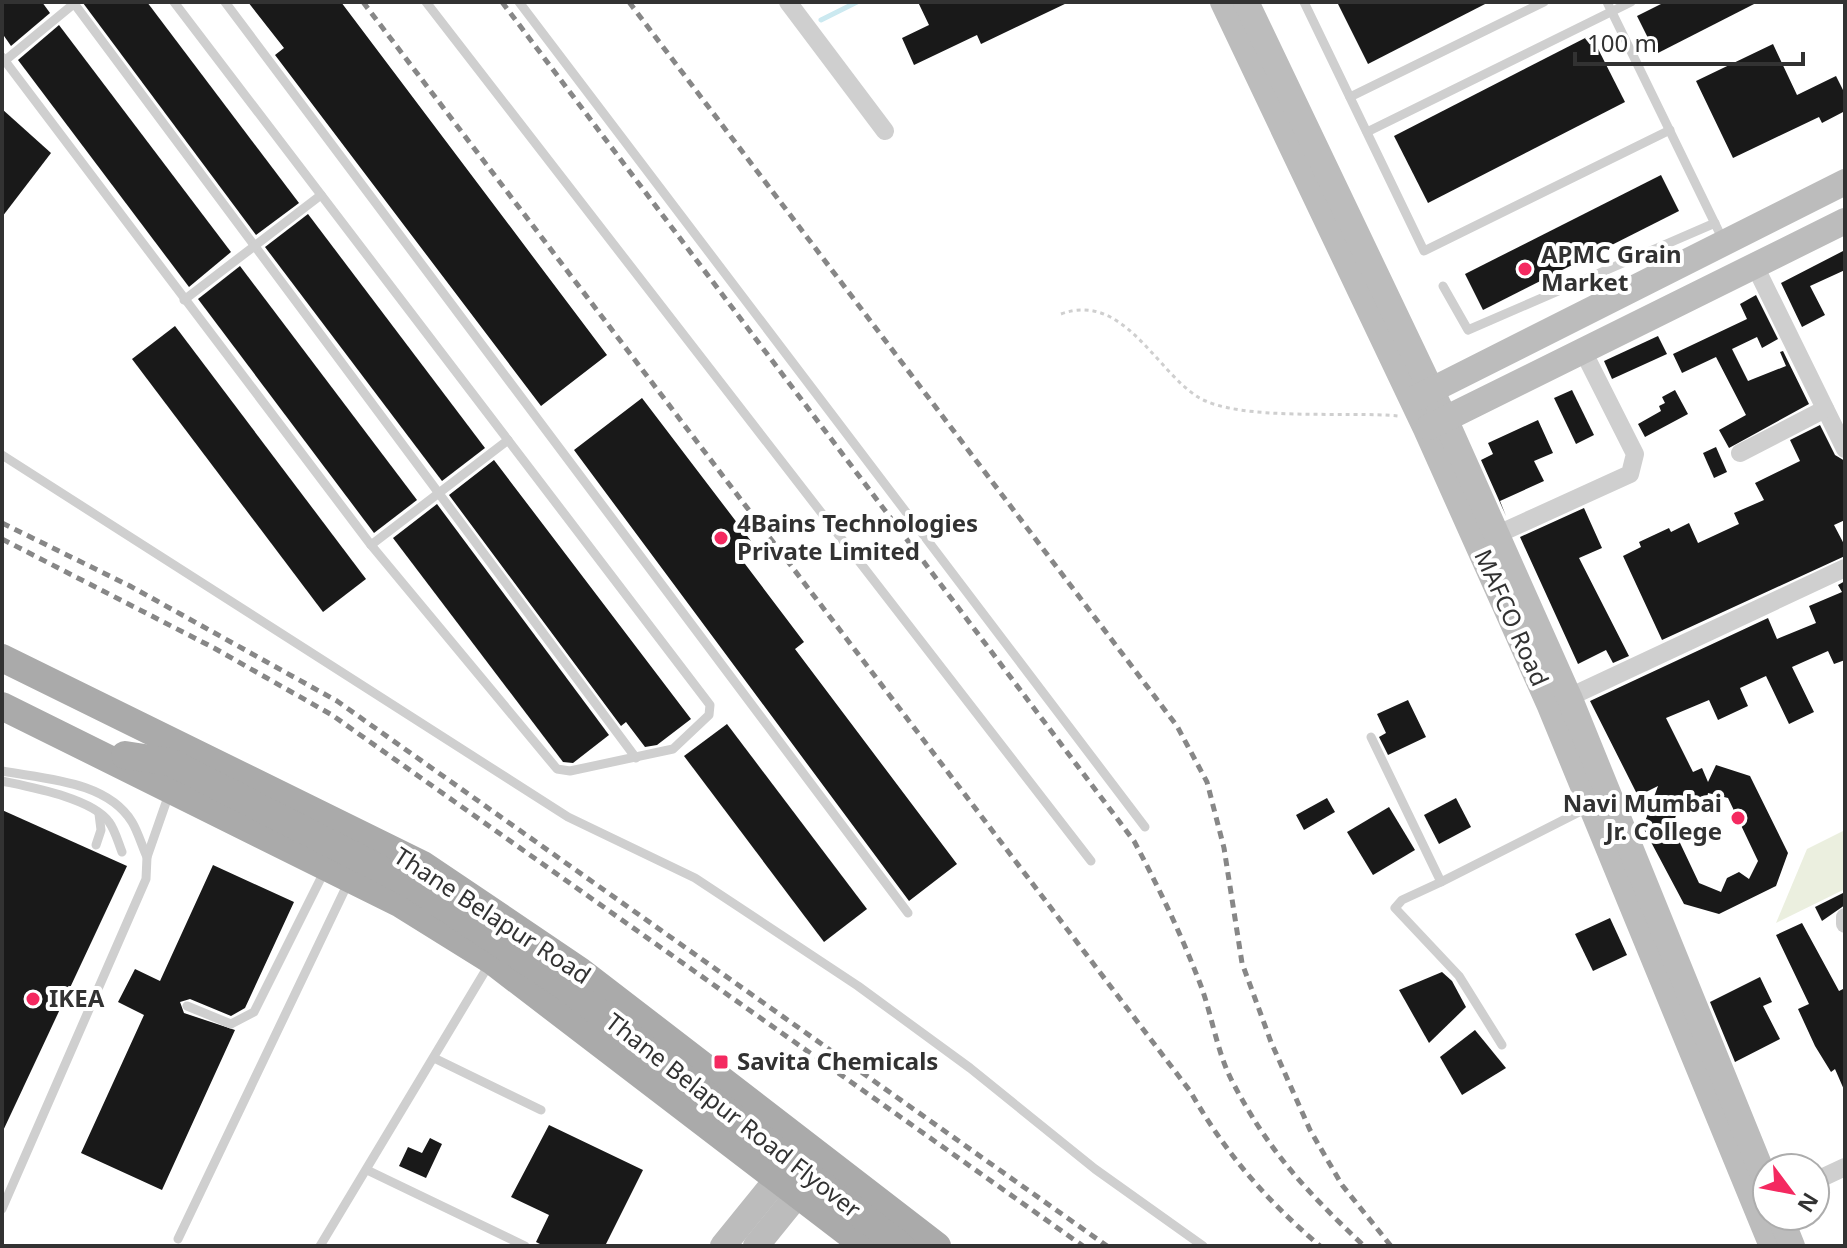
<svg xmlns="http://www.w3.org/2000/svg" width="1847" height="1248" viewBox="0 0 1847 1248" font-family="'Noto Sans',sans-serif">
  <rect width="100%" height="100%" fill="#fff"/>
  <!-- green -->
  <polygon fill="#ebefdf" points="1845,830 1845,889 1776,923 1807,849"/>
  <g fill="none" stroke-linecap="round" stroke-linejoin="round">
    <!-- stream -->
    <polyline stroke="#cbe9f0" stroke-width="5" points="821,20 857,2"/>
  </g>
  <!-- building -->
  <g fill="#191919" fill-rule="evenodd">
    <polygon points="2,2 42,2 50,13 11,46 2,33"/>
    <polygon points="147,2 299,203 256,235 83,3"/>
    <polygon points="248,2 341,2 607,355 541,406 275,55 284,48"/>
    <polygon points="918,2 1069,2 981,44 977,35 914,65 902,38 929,25"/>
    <polygon points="1337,2 1489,2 1368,64"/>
    <polygon points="1665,2 1758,2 1656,54 1637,16"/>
    <polygon points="59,25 231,252 189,287 18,60"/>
    <polygon points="1591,35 1625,102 1428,203 1394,136"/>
    <polygon points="1773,44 1797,95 1836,76 1845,94 1845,111 1822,123 1819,117 1733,158 1696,81"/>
    <polygon points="2,109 51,153 2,217"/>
    <polygon points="1661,175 1679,211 1483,310 1465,274"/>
    <polygon points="308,214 485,448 442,481 265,247"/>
    <polygon points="1845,250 1845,270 1810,286 1825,315 1802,327 1781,283"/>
    <polygon points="240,266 417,500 374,533 198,299"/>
    <polygon points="1756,295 1778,339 1762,348 1757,337 1732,349 1748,381 1786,366 1780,352 1783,351 1809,404 1729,448 1719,430 1746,415 1716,357 1682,373 1673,354 1747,319 1740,304"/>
    <polygon points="175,326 366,579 323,612 132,359"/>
    <polygon points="1658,336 1667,354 1612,379 1604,361"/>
    <polygon points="1572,390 1594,435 1576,444 1554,398"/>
    <polygon points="1675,390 1688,414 1645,437 1638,424 1661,411 1659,406 1665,403 1662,397"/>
    <polygon points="642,398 754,545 739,556 804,642 795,649 957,864 909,901 574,450"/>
    <polygon points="1538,420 1553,453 1534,461 1544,481 1500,501 1506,516 1481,460 1493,454 1488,443"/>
    <polygon points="1820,425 1835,455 1845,461 1845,520 1834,525 1845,546 1845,556 1662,640 1623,556 1641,547 1639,542 1669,528 1671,532 1689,523 1698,543 1739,524 1734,513 1764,500 1755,483 1800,461 1790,440"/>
    <polygon points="1716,447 1727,472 1714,478 1703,453"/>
    <polygon points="494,460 691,719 657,745 645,747 626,722 621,726 449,495"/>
    <polygon points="437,504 609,735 573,763 563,762 393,538"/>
    <polygon points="1584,508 1602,548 1579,558 1629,656 1613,663 1606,650 1578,664 1520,537"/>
    <path d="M1845,581V660L1834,664L1828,651L1792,667L1814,712L1789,724L1766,676L1740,688L1748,706L1718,720L1709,700L1666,718L1693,772L1702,768L1708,782L1716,765L1750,776L1788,853L1776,886L1719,914L1684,904L1643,827L1658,786L1638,796L1590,701L1768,618L1777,639L1816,623L1809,606L1842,592L1838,585ZM1708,793L1728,798L1758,861L1749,879L1739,872L1727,878L1721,892L1699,883L1672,826L1679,808L1690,813L1706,804Z"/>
    <polygon points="1408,700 1426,737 1388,755 1379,737 1386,733 1377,714"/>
    <polygon points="727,724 867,909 824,942 684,756"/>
    <polygon points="1327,798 1335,812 1304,830 1296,815"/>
    <polygon points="1456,798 1471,827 1439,844 1424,815"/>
    <polygon points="1389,807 1415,850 1373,875 1347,832"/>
    <polygon points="2,810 127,866 2,1133"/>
    <polygon points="213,865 294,902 245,1008 231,1016 190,999 180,1002 184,1013 235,1030 162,1190 81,1153 144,1015 118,1002 135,969 160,981"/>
    <polygon points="1845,892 1845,905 1822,921 1815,907"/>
    <polygon points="1610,918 1627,955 1593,971 1575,934"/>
    <polygon points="1802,923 1839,991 1845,988 1845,1092 1835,1069 1831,1072 1815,1046 1798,1009 1809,1004 1776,935"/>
    <polygon points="1442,972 1452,981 1466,1007 1429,1043 1399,990"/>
    <polygon points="1760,977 1772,1002 1763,1006 1780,1039 1735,1062 1710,1002"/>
    <polygon points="1475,1030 1506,1068 1462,1095 1440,1057"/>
    <polygon points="549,1125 643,1170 605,1246 544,1246 536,1242 549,1215 511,1197"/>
    <polygon points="430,1138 442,1144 426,1178 399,1166 408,1147 422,1153"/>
  </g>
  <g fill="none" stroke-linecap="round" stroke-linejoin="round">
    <!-- path -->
    <path stroke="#cfcfcf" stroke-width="3" stroke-dasharray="4 4" stroke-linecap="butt" d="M1061,314C1123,291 1156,371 1198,397C1238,422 1349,411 1398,416"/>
    <!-- lane -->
    <g stroke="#cfcfcf" stroke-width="9">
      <polyline points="73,2 636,758"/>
      <polyline points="225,2 908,913"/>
      <polyline points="426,2 1091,861"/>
      <polyline points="519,2 1145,827"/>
      <polyline points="1304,2 1424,251 1670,130"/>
      <polyline points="1607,2 1723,240"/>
      <polyline points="2,57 371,545 557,769 570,771 673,749 709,715 710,705 174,2"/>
      <polyline points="2,63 76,2"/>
      <polyline points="1350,97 1544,2"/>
      <polyline points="1367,132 1631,2"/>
      <polyline points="1443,286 1468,330 1715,223"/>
      <polyline points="184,300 321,195"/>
      <polyline points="2,455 568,817 695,878 858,986 970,1068 1095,1169 1203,1246"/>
      <polyline points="371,545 508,440"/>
      <polyline points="1371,737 1441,882 1589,807"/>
      <path d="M2,771C45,779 107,781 132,822C138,832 142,846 147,857"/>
      <path d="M2,781C30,787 92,798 109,822C115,830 118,842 122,852"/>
      <polyline points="96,845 101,830 99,814"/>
      <polyline points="1441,882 1402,900 1395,908 1459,976 1502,1045"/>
      <polyline points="187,1006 231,1024 254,1012 325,870"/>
      <polyline points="434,1058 541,1110"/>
      <polyline points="367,1170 525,1246"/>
      <polyline points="2,1209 146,879 147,857 169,794"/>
      <polyline points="178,1239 349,881"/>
      <polyline points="320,1246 490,963"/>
    </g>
    <!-- street -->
    <g stroke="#cfcfcf" stroke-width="18">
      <polyline points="788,2 885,131"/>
      <polyline points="1755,266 1845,449"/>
      <polyline points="1740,453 1825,409"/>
      <polyline points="1496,535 1630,474 1635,454 1583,351"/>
      <polyline points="1561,701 1845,568"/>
      <polyline points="1845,917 1845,924"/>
      <polyline points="1815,1181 1845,1167"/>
    </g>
    <!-- secondary -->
    <g stroke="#bcbcbc" stroke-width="26">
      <polyline points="1223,2 1426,429 1550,706 1772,1246"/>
      <polyline points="1246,2 1445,419 1569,697 1764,1177"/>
      <polyline points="1416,398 1845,182"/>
      <polyline points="1429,427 1845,221"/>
      <polyline points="1780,1216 1792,1246"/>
      <polyline points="723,1246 791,1162"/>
      <polyline points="756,1246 811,1178"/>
    </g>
    <!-- primary -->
    <g stroke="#aaa" stroke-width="28">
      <polyline points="2,658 423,865 580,971 937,1246"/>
      <polyline points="2,706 401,904 491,960 865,1246"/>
      <polyline points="125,755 170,762 412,885 567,988 901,1246"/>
    </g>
    <!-- rail -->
    <g stroke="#878787" stroke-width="5" stroke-dasharray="8 6" stroke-linecap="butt">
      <path d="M363,2L1190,1091C1226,1154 1265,1199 1320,1246"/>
      <path d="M502,2L1134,841C1159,888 1182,936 1201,986C1212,1016 1217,1051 1231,1079C1268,1151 1306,1191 1364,1246"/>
      <polyline points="629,2 1177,726 1207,782 1224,848 1242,963 1271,1042 1310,1130 1342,1185 1391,1246"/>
      <polyline points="2,523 130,586 337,701 1107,1246"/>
      <polyline points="2,539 214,648 332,715 1083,1246"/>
    </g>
  </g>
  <!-- markers -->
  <g fill="#f42960" stroke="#fff" stroke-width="3">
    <circle cx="1525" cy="269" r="8"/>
    <circle cx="721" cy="538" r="8"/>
    <circle cx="1738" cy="818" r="8"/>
    <circle cx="33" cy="999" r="8"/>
    <rect x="713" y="1054" width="16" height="16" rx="4"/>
  </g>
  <g text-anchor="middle" stroke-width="8" stroke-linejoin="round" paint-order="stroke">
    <!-- poi labels -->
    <g font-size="24" font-weight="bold" fill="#323232" stroke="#fff" text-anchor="start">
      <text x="1541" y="263">APMC Grain<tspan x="1541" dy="28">Market</tspan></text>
      <text x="737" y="532">4Bains Technologies<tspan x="737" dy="28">Private Limited</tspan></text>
      <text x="1722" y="812" text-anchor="end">Navi Mumbai<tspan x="1722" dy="28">Jr. College</tspan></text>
      <text x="49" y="1007">IKEA</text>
      <text x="737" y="1070">Savita Chemicals</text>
    </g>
    <!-- street labels -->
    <g font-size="24" fill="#323232" stroke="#fff">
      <text transform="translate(1511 618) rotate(66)" y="8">MAFCO Road</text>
      <text transform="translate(492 916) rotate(33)" y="8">Thane Belapur Road</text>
      <text transform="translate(733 1116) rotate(38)" y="8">Thane Belapur Road Flyover</text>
    </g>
  </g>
  <!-- border -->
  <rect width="1847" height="1248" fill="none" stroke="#323232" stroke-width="8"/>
  <!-- north arrow -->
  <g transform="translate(1791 1192) rotate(122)"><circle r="38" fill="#ffffff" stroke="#adadad" stroke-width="2"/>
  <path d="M0-6L14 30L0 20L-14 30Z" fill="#f42960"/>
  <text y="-12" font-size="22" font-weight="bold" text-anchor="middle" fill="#323232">N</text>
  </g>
  <!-- scale -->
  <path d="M1575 52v12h228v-12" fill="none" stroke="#323232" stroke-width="4"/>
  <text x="1587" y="52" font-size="24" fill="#323232" stroke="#ffffff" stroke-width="6" paint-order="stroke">100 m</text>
</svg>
